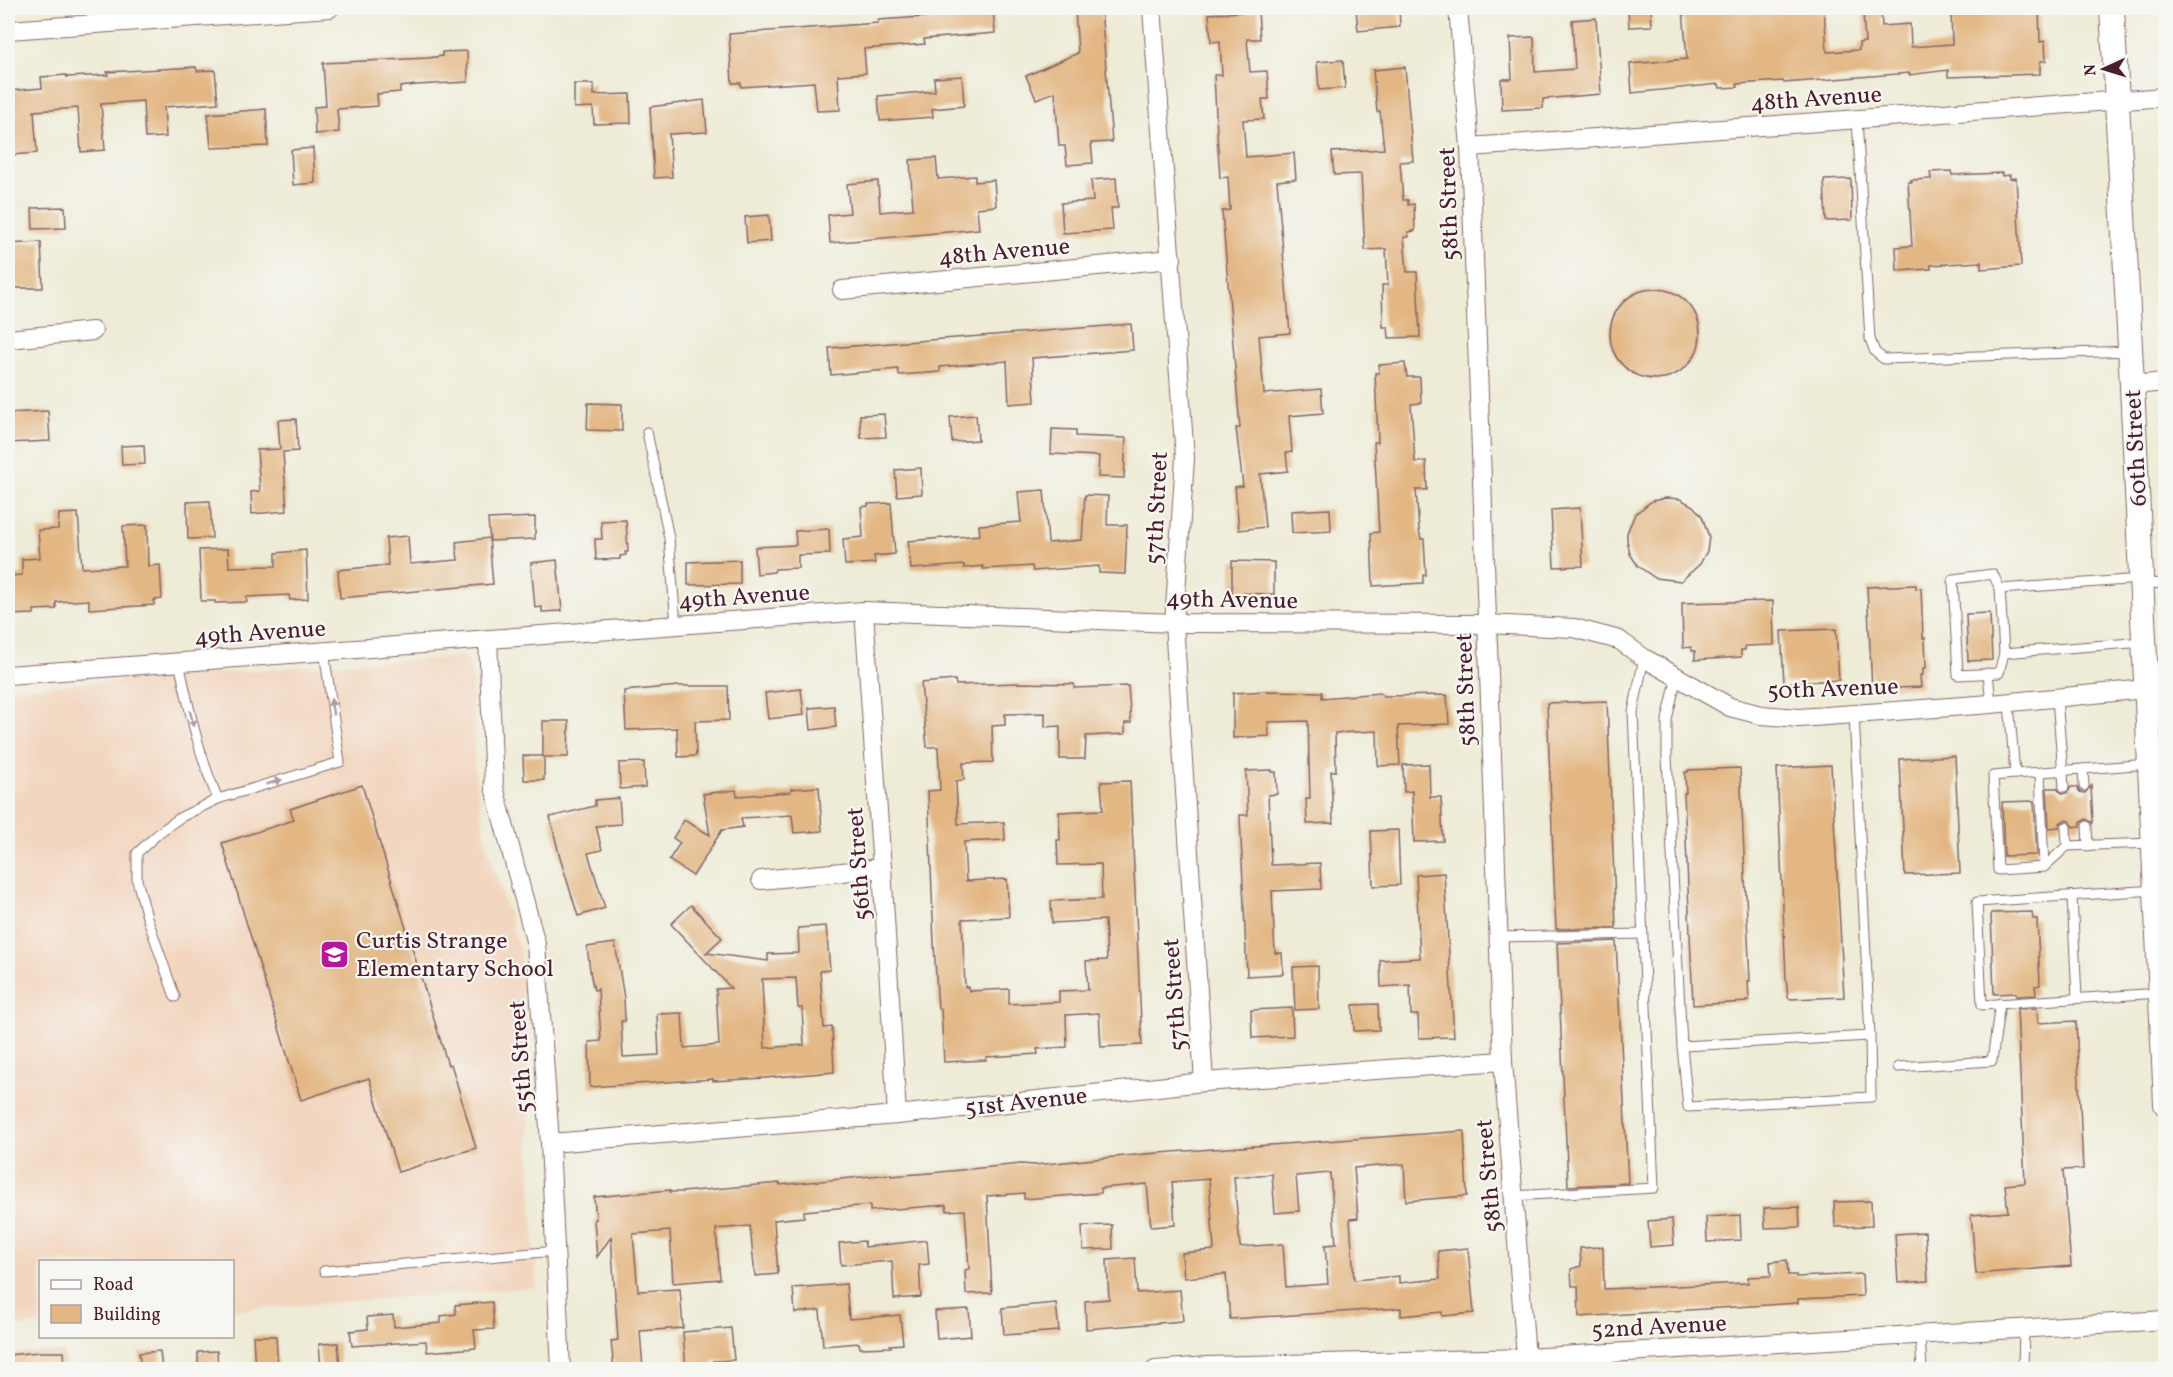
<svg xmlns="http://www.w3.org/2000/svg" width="2173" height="1377" viewBox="0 0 2173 1377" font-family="Vollkorn,serif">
  <rect width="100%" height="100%" fill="#f6f6f2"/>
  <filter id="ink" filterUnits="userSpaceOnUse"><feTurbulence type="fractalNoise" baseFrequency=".0167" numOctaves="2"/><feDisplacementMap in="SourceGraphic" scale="12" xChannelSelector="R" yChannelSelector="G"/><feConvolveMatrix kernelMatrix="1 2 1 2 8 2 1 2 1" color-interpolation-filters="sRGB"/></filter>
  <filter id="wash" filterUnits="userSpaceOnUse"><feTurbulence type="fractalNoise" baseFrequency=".008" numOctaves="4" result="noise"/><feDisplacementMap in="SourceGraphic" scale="24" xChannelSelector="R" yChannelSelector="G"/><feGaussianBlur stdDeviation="1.35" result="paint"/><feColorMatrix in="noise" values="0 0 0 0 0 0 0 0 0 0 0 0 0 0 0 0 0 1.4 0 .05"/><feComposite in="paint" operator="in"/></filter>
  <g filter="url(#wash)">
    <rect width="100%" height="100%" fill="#eeebd6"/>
    <!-- built -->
    <polygon fill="#f2d5be" points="462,657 469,663 472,672 475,777 487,846 520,952 528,1070 529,1146 537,1287 233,1310 232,1262 40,1262 40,1325 8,1328 8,689 369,662"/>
    <g id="blocks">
      <!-- building -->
      <g fill="#e3b784" fill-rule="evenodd">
        <polygon points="968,8 993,8 995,33 924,39 925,44 864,49 866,73 838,75 840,110 817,111 814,82 741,87 741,83 732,83 729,34 878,23 878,20 938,16 938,10"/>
        <polygon points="1075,8 1101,8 1112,142 1091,143 1093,163 1067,165 1065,146 1059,146 1055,92 1036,99 1026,76 1078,53"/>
        <polygon points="1356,8 1399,8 1400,27 1358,31"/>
        <polygon points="1628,8 1651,8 1652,26 1629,27"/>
        <polygon points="1708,8 1767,8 1767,10 1824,8 1827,52 1859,50 1859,43 1865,42 1863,13 1881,12 1882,26 1910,24 1911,47 1952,44 1951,12 2005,10 2005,8 2039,8 2040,42 2045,41 2046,61 2040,61 2040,74 1948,77 1948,70 1909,75 1909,73 1784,83 1783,81 1737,84 1738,87 1720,88 1719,84 1632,93 1630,64 1687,59 1683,9"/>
        <polygon points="1258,11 1260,39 1247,39 1250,72 1267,71 1269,99 1262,99 1264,119 1243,120 1246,157 1294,153 1296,179 1277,181 1290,333 1259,336 1264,394 1321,389 1323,413 1289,416 1292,452 1286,453 1288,471 1260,474 1265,527 1239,530 1235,487 1243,486 1236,428 1240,428 1222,211 1230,210 1228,177 1220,178 1217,133 1214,75 1222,75 1220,41 1211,42 1209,14"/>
        <polygon points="1596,18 1601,94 1543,99 1543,108 1502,110 1501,79 1512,79 1510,38 1534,37 1535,72 1575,69 1572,20"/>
        <polygon points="467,51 468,82 416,85 400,87 400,92 377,94 378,106 337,109 339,132 315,134 314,107 326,106 323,63 428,58 442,56 442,52"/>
        <polygon points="1343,60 1345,88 1319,90 1317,62"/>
        <polygon points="196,67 197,71 215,70 218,103 164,107 166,137 145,138 143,101 101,104 105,150 81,152 78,108 34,111 37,153 12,155 9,121 8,121 8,91 42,88 41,77 66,75 67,77 108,75 107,72"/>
        <polygon points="1405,67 1413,161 1400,162 1403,200 1408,200 1408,205 1414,204 1415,231 1408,232 1409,237 1404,237 1407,272 1417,272 1420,337 1389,338 1388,327 1383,327 1382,285 1388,285 1386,249 1365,250 1361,174 1334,175 1332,152 1384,149 1380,111 1377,112 1373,70"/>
        <polygon points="962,76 964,106 932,109 933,117 880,121 878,96 935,91 934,78"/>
        <polygon points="574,84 594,84 594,95 630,94 631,123 594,124 593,107 574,108"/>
        <polygon points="704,100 707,132 669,134 672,177 654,178 650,107"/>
        <polygon points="266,109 268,146 211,148 208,114"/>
        <polygon points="313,148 315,183 293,185 291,150"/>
        <polygon points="936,158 938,179 975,176 975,182 994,180 996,206 977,208 979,229 830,243 828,215 850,213 847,184 878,181 880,212 913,209 910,160"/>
        <polygon points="1951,171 1952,175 2002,173 2002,176 2010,175 2010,179 2016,178 2021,266 1981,269 1981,262 1931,265 1931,269 1897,271 1896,247 1912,246 1908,182 1912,182 1911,180 1931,179 1930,172"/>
        <polygon points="1116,178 1118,208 1111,208 1113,230 1063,233 1061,203 1093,201 1091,180"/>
        <polygon points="1851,179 1852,220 1826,221 1824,180"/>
        <polygon points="65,207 66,228 33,229 32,208"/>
        <polygon points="769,215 771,241 747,243 745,217"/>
        <polygon points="41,242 43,288 9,288 8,244"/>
        <circle cx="1655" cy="334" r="45"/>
        <polygon points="1131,324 1133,350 1032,358 1035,402 1009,404 1007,361 940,367 940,372 899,375 898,369 831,375 829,348"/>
        <polygon points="1405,363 1407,377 1420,377 1421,403 1411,404 1415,462 1426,461 1427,490 1416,490 1419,530 1421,539 1424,539 1426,575 1423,575 1423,583 1373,586 1371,533 1379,532 1374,442 1378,442 1375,373 1379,373 1379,365"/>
        <polygon points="588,403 622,404 622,431 587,430"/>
        <polygon points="48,411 50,441 8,443 8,413"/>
        <polygon points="884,414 886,437 861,438 860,415"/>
        <polygon points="976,415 978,440 952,442 950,417"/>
        <polygon points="296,419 298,451 283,452 287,511 252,514 251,492 260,491 257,450 280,449 278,420"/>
        <polygon points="1052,429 1076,430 1076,436 1126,438 1124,478 1098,477 1099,456 1051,454"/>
        <polygon points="144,445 145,464 122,465 121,446"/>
        <polygon points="921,468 922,494 897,496 895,470"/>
        <polygon points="1044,490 1048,543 1082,540 1085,495 1108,496 1107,525 1127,525 1125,574 1099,573 1099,566 1033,571 1032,566 983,569 983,566 964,568 964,565 911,569 908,541 980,535 979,525 1021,522 1018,492"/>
        <polygon points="1666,498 1680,499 1693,506 1702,516 1709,537 1707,551 1700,564 1681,581 1655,578 1638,566 1630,554 1627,540 1627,533 1635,514 1652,501"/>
        <polygon points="210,501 212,538 188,539 187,502"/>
        <polygon points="891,503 895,554 874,556 875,563 845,565 843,539 863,537 861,507 868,506 868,504"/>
        <polygon points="1580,508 1583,566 1554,567 1551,510"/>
        <polygon points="1330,509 1331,531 1292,533 1291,511"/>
        <polygon points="78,513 82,568 125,566 123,526 147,525 148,566 160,565 162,599 154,600 154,605 89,609 89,600 56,602 56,609 34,610 34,614 8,615 8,576 22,575 22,559 40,558 38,530 58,529 59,514"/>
        <polygon points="535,517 535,539 490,541 488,519"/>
        <polygon points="626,520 628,552 625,552 626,555 620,556 620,559 596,560 595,539 602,539 601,521"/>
        <polygon points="829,529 830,554 798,555 798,568 775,569 774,572 757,574 755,547 796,545 795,531"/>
        <polygon points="408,536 410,564 458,560 456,542 489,538 493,584 340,598 338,570 388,565 386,538"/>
        <polygon points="228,549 229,567 276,566 276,553 306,550 308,599 290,600 289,595 246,597 247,602 215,603 215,601 201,601 199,550"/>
        <polygon points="557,560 562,611 542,612 542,607 535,608 531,563"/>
        <polygon points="740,560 740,584 688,585 688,562"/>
        <polygon points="1232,561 1274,562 1274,594 1232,593"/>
        <polygon points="1916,585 1916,589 1921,588 1923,638 1925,638 1926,668 1923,668 1923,675 1920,675 1921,687 1872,689 1867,587"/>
        <polygon points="1773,601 1774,645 1745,646 1745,650 1741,650 1741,657 1695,660 1695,651 1692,651 1691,647 1683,648 1682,603"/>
        <polygon points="1990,613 1992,660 1968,661 1966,614"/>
        <polygon points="1836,629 1839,680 1784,683 1781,631"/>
        <polygon points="955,680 956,685 1019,683 1074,684 1074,688 1128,686 1131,723 1125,723 1125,734 1086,736 1085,759 1060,759 1060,726 1045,727 1045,713 1005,714 1005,725 992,726 993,762 963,763 964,780 956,781 958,824 1004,822 1005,840 964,842 966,881 1007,879 1009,917 962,919 965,987 968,987 969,991 1009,989 1009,1004 1059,1002 1059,991 1088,990 1086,961 1107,960 1105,920 1052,923 1051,901 1102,899 1101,864 1058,865 1057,840 1060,840 1059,812 1103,810 1101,782 1130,781 1142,1045 1101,1047 1099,1013 1066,1015 1067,1047 1037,1049 1038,1054 986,1057 986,1060 944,1062 941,1009 938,1009 934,944 928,791 940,790 938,747 927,747 921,683"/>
        <polygon points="679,686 728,686 729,720 695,721 696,756 678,757 677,728 626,730 624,691"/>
        <polygon points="801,689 804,715 768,719 765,693"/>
        <polygon points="1266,691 1322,692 1322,698 1380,693 1384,696 1447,695 1449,724 1398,726 1400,765 1378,766 1377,731 1335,733 1336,771 1331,771 1333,823 1307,824 1306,799 1310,799 1308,721 1268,722 1269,736 1233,738 1233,693"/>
        <polygon points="1607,701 1616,928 1556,929 1547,703"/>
        <polygon points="834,706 836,727 811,730 809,708"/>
        <polygon points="543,721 569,721 568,757 544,757 544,780 524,780 523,756 543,756"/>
        <polygon points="1955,756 1960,873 1905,875 1900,759"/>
        <polygon points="644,762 645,787 620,789 619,763"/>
        <polygon points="1429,764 1430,797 1441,797 1443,841 1414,842 1412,791 1404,792 1403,765"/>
        <polygon points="1831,765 1844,997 1791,999 1788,998 1786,978 1777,768"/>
        <polygon points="1740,768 1750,981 1748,981 1749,1000 1746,1000 1747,1002 1693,1005 1684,793 1686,793 1685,772 1688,772 1688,770"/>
        <polygon points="1272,770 1272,772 1276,772 1277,794 1268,795 1271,865 1320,863 1321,889 1272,891 1275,953 1282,953 1283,974 1247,976 1240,815 1248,815 1246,771"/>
        <polygon points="362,785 448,1065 451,1064 476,1148 398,1172 369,1078 301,1100 222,843 294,820 290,809"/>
        <polygon points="2091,786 2093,823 2086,819 2081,822 2080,826 2073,827 2070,821 2065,820 2060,823 2059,827 2049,828 2047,788 2057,788 2059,791 2064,794 2068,792 2071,787 2077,787 2080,792 2085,793"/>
        <polygon points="819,787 822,831 794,833 792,815 741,818 743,827 722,830 693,876 669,860 680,843 673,838 684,820 710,835 703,794 736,790 737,796 791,792 791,789"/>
        <polygon points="619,798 621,824 596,826 602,850 588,853 605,908 578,916 560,858 550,817 595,806 595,800"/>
        <polygon points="2034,801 2037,855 2004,856 2002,802"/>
        <polygon points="1398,830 1400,885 1373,886 1371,831"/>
        <polygon points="1444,873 1454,1037 1419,1038 1418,1015 1411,1015 1410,985 1381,987 1380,960 1420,958 1416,875"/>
        <path d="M691,905L722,938L706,953L768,961V954L799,953L798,928L826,926L830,970L820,971L824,1028L832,1027L834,1072L765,1078L713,1081V1079L590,1087L589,1042L601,1041L598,989L594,990L591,977L587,947L615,943L624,998L625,1021H621L623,1057L659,1055L657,1014L682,1013L684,1048L719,1045L716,989L731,988L671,924ZM796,978L798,1008H802L804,1045L765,1048L762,979Z"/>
        <polygon points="2032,912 2033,919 2037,919 2040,985 2035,986 2036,995 2016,996 2016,993 1994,994 1991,913"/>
        <polygon points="1616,941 1628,1183 1568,1186 1557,943"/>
        <polygon points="1318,966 1319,1009 1295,1010 1293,967"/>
        <polygon points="1378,1004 1379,1030 1354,1031 1353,1005"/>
        <polygon points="1292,1008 1293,1036 1252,1038 1251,1010"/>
        <polygon points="2037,1008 2038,1023 2076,1021 2083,1169 2063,1170 2071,1266 1976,1274 1971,1215 2008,1212 2005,1185 2025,1183 2017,1009"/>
        <path d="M1464,1131L1467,1196L1406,1201L1404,1164L1354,1168L1358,1218L1350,1219L1354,1280L1399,1276V1283L1440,1279L1438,1251L1468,1248L1474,1313L1442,1316V1312L1401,1316V1308L1230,1319L1226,1274L1184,1278L1182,1253L1214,1250L1209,1179L1172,1182L1175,1225L1151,1227L1147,1184L1101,1188V1193L1024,1199V1193L987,1196L992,1293L966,1294L965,1270L969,1269L965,1210L947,1211L946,1205L870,1211V1205L804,1211V1217L774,1220L778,1274L755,1276L750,1226L716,1229L720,1279L673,1283L670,1231L633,1234L638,1291L680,1289L683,1328L640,1331L643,1370H614L611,1341L618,1340L611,1237L597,1257L594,1220L596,1219L594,1197L670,1190V1192H682L780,1183V1185L891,1174V1176L930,1173L1021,1164L1035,1165L1145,1154ZM1330,1173L1336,1244L1325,1245L1328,1284L1286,1287L1283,1244L1240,1247L1234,1177L1272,1174L1275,1213L1299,1211L1296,1176Z"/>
        <polygon points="1871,1201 1872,1226 1835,1227 1834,1202"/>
        <polygon points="1799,1207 1800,1227 1765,1228 1764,1208"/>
        <polygon points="1740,1215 1741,1240 1707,1242 1706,1217"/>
        <polygon points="1672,1219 1674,1245 1650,1247 1648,1221"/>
        <polygon points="1112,1225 1113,1249 1083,1250 1082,1226"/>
        <polygon points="1925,1232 1928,1281 1898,1283 1895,1234"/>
        <polygon points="927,1240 929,1264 919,1265 921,1297 894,1299 892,1261 841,1265 839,1243 864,1241 865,1247"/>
        <polygon points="1603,1247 1604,1289 1748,1283 1748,1277 1771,1276 1770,1262 1787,1260 1788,1275 1796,1275 1796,1277 1862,1274 1863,1296 1798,1299 1798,1303 1751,1306 1579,1317 1578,1286 1572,1286 1571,1269 1581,1266 1580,1248"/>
        <polygon points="1135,1258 1137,1293 1180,1290 1183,1321 1086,1329 1085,1301 1109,1299 1107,1260"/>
        <polygon points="846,1284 849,1319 900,1315 903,1344 890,1345 891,1347 860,1348 859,1343 823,1346 820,1310 795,1313 793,1288"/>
        <polygon points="492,1302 494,1329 474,1330 476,1348 427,1352 426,1341 352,1346 350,1331 368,1329 367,1317 393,1315 394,1327 441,1323 441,1316 456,1314 455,1305"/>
        <polygon points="1056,1303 1059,1331 1004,1335 1002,1308"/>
        <polygon points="969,1309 971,1336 937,1339 935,1311"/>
        <polygon points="731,1328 734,1360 713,1361 713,1368 686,1370 683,1332"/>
        <polygon points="253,1336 276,1336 278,1370 255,1370"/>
        <polygon points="338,1343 340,1367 321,1369 319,1344"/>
        <polygon points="160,1351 162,1370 141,1370 139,1353"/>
        <polygon points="217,1351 218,1370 198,1370 198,1352"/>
        <polygon points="39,1352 64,1352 65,1370 8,1370 8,1355"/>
      </g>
    </g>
  </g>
  <g filter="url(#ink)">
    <use href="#blocks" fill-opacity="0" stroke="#836667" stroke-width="1.5"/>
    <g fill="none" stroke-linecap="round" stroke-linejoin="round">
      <defs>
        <g id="lane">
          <polyline points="1857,119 1870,339 1875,352 1884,359 2130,351"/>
          <polyline points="647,432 669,538 676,625"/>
          <polyline points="2141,579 2000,589 1993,574 1953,579 1958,675 1999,673 2004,653 2144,642"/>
          <polyline points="2141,584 2166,583"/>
          <polyline points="2000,589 2004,653"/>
          <path d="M179,662C189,709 199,756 218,799"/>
          <polyline points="1988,673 1991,704"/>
          <polyline points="1677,676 1667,720 1667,757 1682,1046 1870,1036 1854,714"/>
          <polyline points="2057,698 2064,787"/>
          <polyline points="2009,703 2015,774 1993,776 1998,870 2044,867 2040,773"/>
          <polyline points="2083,769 2084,786"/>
          <polyline points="2015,774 2150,764"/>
          <polyline points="2087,826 2088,846"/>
          <polyline points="2066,827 2067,846"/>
          <polyline points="2044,867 2067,846 2153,843"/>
          <polyline points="2155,890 1977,902 1982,1005 2160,993"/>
          <polyline points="2072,896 2077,998"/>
          <polyline points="1500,937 1642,934"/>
          <polyline points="175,997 147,917 137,880 137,853 160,832 181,817 218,799 340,762 324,651"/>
          <polyline points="1682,1046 1688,1107 1871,1097 1870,1036"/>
          <polyline points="1898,1067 1992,1061 2000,1003"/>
          <polyline points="1513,1196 1654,1188 1633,712 1644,658"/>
          <polyline points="324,1271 556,1251"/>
          <polyline points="1920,1335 1922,1370"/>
          <polyline points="2023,1370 2024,1328"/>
        </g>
        <g id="street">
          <polyline points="1152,8 1185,458 1174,623 1204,1082"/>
          <polyline points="1458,8 1470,147 1503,1061 1527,1370"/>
          <polyline points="8,30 330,8"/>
          <polyline points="1470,147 2166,97"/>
          <polyline points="842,290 1172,259"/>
          <polyline points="8,339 93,331"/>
          <polyline points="2132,385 2166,382"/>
          <polyline points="864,611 882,868 897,1115"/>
          <polyline points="488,639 494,787 536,944 550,1143 561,1370"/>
          <polyline points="8,675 864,611 1174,623 1486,624 1574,628 1619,640 1644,658 1730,707 1761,715 1799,718 1991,704 2166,687"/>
          <polyline points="761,880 882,868"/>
          <polyline points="550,1143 897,1115 1204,1082 1503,1061"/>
          <polyline points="1155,1370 1208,1366 1526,1358 2166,1320"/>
        </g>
        <polyline id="secondary" points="2112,8 2132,385 2166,1104"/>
      </defs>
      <!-- lane casing -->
      <use href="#lane" stroke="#836667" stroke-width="11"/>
      <!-- street casing -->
      <use href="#street" stroke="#836667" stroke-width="20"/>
      <!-- secondary casing -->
      <use href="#secondary" stroke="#836667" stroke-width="26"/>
      <!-- lane -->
      <use href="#lane" stroke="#fff" stroke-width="9"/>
      <!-- street -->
      <use href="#street" stroke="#fff" stroke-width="18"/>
      <!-- secondary -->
      <use href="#secondary" stroke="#fff" stroke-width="24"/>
    </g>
    <!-- one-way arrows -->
    <defs><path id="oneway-solid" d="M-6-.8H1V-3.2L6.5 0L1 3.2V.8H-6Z" transform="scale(1.5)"/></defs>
    <g fill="#ae9aa0">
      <use href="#oneway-solid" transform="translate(332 707) rotate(-98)"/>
      <use href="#oneway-solid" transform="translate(192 719) rotate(75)"/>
      <use href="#oneway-solid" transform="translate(274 782) rotate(-17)"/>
    </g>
  </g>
  <!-- icons -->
  <defs>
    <symbol id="school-square" viewBox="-11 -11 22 22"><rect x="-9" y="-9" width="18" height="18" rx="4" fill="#b5179e" stroke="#f6f6f2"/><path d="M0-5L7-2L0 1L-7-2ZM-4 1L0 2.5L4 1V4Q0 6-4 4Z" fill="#fff"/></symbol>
  </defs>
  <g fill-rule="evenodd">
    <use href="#school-square" x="318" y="938" width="33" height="33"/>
  </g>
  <g text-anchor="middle" stroke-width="4.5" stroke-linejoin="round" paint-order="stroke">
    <!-- street labels -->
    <g font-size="24" fill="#4a1f2b" stroke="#f6f6f2">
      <text transform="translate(1816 98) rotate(-4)" y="8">48th Avenue</text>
      <text transform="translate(1448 204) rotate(-92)" y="8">58th Street</text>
      <text transform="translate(1004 251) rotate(-5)" y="8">48th Avenue</text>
      <text transform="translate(2135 448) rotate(-93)" y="8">60th Street</text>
      <text transform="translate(1156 508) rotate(-87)" y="8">57th Street</text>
      <text transform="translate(744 596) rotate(-4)" y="8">49th Avenue</text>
      <text transform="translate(1232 599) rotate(1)" y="8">49th Avenue</text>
      <text transform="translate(260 632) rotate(-4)" y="8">49th Avenue</text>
      <text transform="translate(1833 688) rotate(-2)" y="8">50th Avenue</text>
      <text transform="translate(1465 690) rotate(-92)" y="8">58th Street</text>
      <text transform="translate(858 864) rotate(-94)" y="8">56th Street</text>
      <text transform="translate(1174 995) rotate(-94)" y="8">57th Street</text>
      <text transform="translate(520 1057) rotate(-94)" y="8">55th Street</text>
      <text transform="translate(1026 1101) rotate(-6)" y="8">51st Avenue</text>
      <text transform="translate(1488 1176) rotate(-95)" y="8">58th Street</text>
      <text transform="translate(1659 1326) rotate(-3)" y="8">52nd Avenue</text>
    </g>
    <!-- poi labels -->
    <g font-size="24" fill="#4a1f2b" stroke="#f6f6f2" text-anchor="start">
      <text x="356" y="948">Curtis Strange<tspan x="356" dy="28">Elementary School</tspan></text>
    </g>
  </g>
  <!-- margin -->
  <rect width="2173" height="1377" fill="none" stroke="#f6f6f2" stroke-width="30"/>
  <!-- legend -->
  <rect x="39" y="1260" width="195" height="78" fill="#f6f6f2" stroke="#b1a0a2" stroke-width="1.5"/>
  <rect x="51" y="1280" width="30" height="9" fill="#ffffff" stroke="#b1a0a2" stroke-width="1.5"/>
  <text x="93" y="1290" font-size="18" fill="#4a1f2b">Road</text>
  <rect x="51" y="1305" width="30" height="18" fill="#e3b784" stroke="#b1a0a2" stroke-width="1.5"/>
  <text x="93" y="1320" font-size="18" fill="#4a1f2b">Building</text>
  <!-- north arrow -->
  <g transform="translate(2104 69) rotate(266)" stroke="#f6f6f2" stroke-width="4.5" paint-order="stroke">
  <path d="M0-4.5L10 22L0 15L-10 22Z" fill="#4a1f2b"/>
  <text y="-9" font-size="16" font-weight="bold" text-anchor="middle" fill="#4a1f2b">N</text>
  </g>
</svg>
